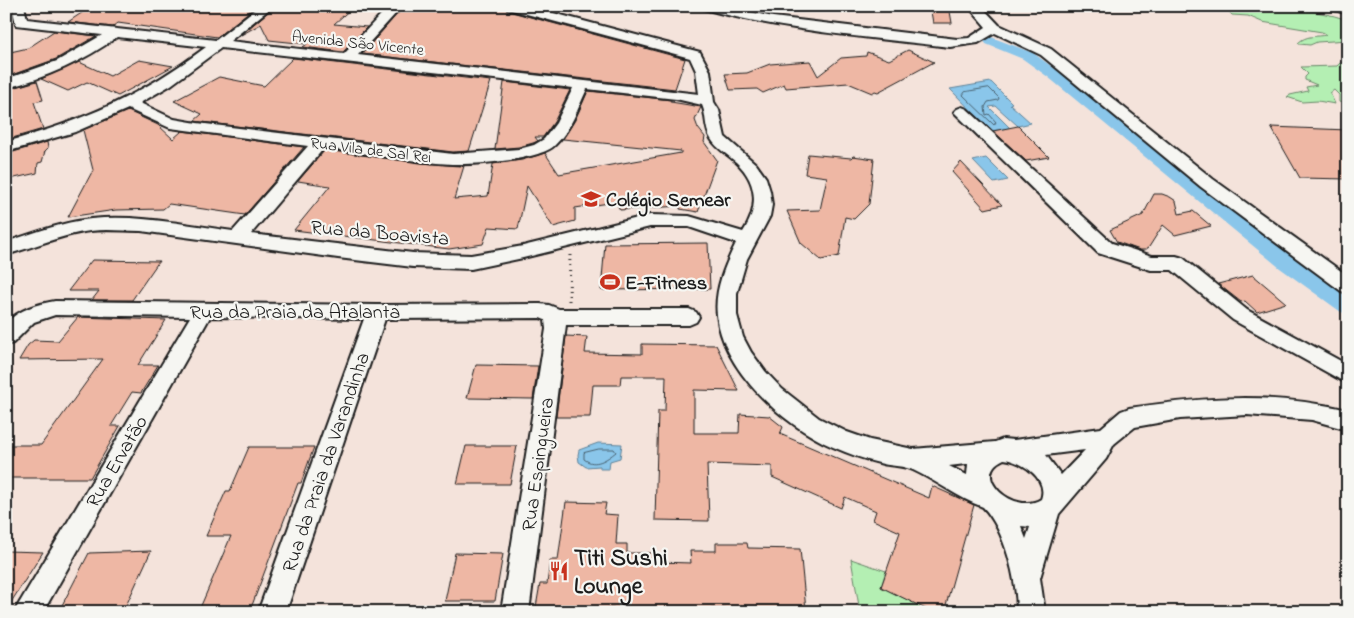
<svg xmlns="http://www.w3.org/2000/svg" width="1354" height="618" viewBox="0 0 1354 618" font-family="'Indie Flower',sans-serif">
  <rect width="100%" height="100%" fill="#f4e3db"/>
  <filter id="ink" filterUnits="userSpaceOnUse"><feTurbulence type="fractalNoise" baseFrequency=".02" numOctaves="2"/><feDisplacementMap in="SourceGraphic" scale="10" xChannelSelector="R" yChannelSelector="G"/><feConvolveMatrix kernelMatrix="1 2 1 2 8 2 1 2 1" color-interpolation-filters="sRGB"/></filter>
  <g filter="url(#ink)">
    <!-- green -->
    <g fill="#b4efb3" stroke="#688668">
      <path d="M1232,6C1270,6 1312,8 1348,20V40L1317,42L1310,45L1299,44L1298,43C1306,35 1316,37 1326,35L1322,32L1262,22L1248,16L1232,15L1228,11L1233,8Z"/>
      <polygon points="1340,63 1348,64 1348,105 1339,102 1339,95 1334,90 1330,93 1335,104 1318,101 1302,102 1287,97 1290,95 1308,91 1306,87 1317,85 1305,80 1305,77 1308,74 1301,67 1337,66"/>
      <polygon points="851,559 886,571 881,587 920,606 917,612 860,612"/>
    </g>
    <!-- water -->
    <g fill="#8ac6ea" stroke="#5e8298">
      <polygon points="991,82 1012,103 1010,104 1031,123 1018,126 996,106 989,107 1010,128 991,131 950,89"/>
      <polygon points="986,158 1008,180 994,183 973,161"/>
      <polygon points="598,443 622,444 620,458 610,461 609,469 600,469 600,466 586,467 579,462 578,455 579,450"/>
    </g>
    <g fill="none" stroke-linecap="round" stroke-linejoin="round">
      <!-- shore -->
      <g stroke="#48606e" stroke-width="1">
        <polygon points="989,88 999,98 998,100 988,102 985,107 986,115 989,114 996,122 994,125 963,95 965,92"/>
        <path d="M599,449H614L616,452C607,459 595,468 584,459V453Z"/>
      </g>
      <!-- canal -->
      <polygon fill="#8ac6ea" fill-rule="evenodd" points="991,37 1033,53 1058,71 1294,258 1348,297 1348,314 1341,312 1280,268 1048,77 1023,59 986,44 984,41"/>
    </g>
    <!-- building -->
    <g fill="#eeb7a4" stroke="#1c1c1c">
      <polygon points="92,6 256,6 217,37 118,23 113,27 68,22"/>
      <polygon points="275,6 354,6 334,24 367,27 343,52 303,47 307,44 269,40 261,24 241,35"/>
      <polygon points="409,6 504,6 508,11 685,59 675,89 362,54 399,12"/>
      <polygon points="930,6 949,6 952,23 933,23"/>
      <polygon points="54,31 96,36 56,59 6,77 6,53 28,48"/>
      <polygon points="908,50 934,62 878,92 875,91 872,93 848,83 786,88 784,84 763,93 757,89 730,90 725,74 747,73 770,64 810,61 818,76 841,58 866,56 867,52 889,60"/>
      <polygon points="293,58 491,81 469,151 453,152 194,121 202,114 174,101 219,77 264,86"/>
      <polygon points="139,60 173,66 118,96 87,82 68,91 41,79 79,62 110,76"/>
      <polygon points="37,81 43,100 34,102 43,129 9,139 9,134 6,135 6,90"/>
      <polygon points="504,82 570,90 554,122 543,137 535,137 538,141 533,143 519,147 495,149"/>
      <polygon points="588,91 671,100 671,102 701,107 695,120 698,128 705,137 704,142 717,160 698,212 680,209 680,206 620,210 616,202 575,208 575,221 553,227 527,186 518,229 489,227 483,244 449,249 294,230 330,186 298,181 325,150 420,163 464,166 454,199 488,196 493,164 522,160 545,153 559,174 681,153 681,151 563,139 575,120"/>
      <polygon points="128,111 158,125 173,139 182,131 304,147 245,215 169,204 163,209 116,210 68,217 93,170 83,130"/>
      <polygon points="1018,126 1049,157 1026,161 993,131"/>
      <polygon points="1271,127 1348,130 1348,179 1300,178"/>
      <polygon points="47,142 48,148 45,151 42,162 38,163 37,173 10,179 10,153"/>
      <polygon points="808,154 851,158 853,156 874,159 869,204 854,219 845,217 839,256 821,260 801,243 787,211 820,210 827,177 805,174"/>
      <polygon points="961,162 1002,205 985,209 952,172"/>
      <polygon points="1154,194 1162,194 1170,197 1176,201 1179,214 1193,211 1211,226 1175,235 1163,225 1149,247 1145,250 1140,250 1117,242 1110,230 1143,215"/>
      <polygon points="708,243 710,289 601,290 605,244"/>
      <polygon points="92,260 159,261 132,300 92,300 99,291 68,291"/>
      <polygon points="1253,275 1286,303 1257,312 1245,301 1241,302 1218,284"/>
      <polygon points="78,317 166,320 138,365 158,365 141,393 132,392 111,426 120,426 90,478 6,478 6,445 41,445 103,359 19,360 28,345 34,340 58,341"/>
      <polygon points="566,336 587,337 585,353 642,354 642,344 716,345 739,391 694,390 694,433 739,433 740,414 769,416 783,427 780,434 929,498 932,486 974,505 944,612 932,612 881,587 900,532 873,520 876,511 845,497 841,508 772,477 772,466 707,464 709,521 655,520 658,411 665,411 666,376 621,376 620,385 593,385 590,417 556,417"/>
      <polygon points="476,365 538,366 533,399 467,398"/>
      <polygon points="466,446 517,446 510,484 457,484"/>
      <polygon points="249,447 314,447 301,483 298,483 251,608 200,608 231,536 206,536 226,491 230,491"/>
      <polygon points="566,502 606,503 604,514 618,515 616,544 627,544 627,553 656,553 656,562 691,563 690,551 716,551 716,543 747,543 748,548 800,549 806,610 657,608 656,612 641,612 641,609 536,607 540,584 547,584 550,560 558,560"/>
      <polygon points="6,551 43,552 6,610"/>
      <polygon points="151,551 124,610 59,611 89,553"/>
      <polygon points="455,553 503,554 495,601 445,601"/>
    </g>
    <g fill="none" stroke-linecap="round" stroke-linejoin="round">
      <defs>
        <g id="minor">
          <path d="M12,6H24L27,19L216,40L259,6H273L230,41L344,54L389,6H406L398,11L358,55L699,94L696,71L690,58L508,9L506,6H527L700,52L710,71L714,102L719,110L725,137L756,164L766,178L770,191L772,205L770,216L747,259L737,293V315L743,337L751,352L765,371L782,389L819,418L847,432L870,440L913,449L995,442L1003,439L1014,440L1101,428L1121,411L1129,408C1205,397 1272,392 1348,410V430L1312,420L1247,415L1180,419L1135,427L1114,444L1106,459L1059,514L1040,578L1045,612H1017C1017,580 1005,530 983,507C958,498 937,481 913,470C904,466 892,466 883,464C866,460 849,454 833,447C784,426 723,371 717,315C714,290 725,265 736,243L689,227H650L523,258L471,269L413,267L338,258L141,231C124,231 107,229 90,231C61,235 34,247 6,255V242C34,233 62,222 91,219C138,214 187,225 233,231L308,146L170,128L128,109L75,132L6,152V142C84,121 142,95 206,47L117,37C84,61 46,78 6,88V79L57,61L102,35L16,25ZM221,48L573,88L556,123L544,139L534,145L519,149L453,154L197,123L174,119L140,103L171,85ZM587,89L676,99L702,105C707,116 704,128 711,139C717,149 727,154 736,162C758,182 759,208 743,232L689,216L650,215L523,246L471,255L413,253L251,234L324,148C366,153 411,162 452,164C474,165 541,160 555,145C570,131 578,108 587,89ZM1085,450L1061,475L1046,455ZM1004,459C1021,461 1049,478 1041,499C1015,516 968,475 1004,459ZM966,464H968L967,475L949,466ZM1021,526L1030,527L1026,539Z"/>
          <path d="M360,6H381C377,12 364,12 360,6Z"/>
          <path d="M702,6H723L773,17L957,39L969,38L986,27L968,6H981L999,25L1051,49L1213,179L1348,276V293L1341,291L1201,187L1041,55L995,33L978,43L950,47C868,37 784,31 704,9Z"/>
          <polygon points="1330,6 1348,6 1348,14 1332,9"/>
          <polygon points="962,107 967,109 1112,243 1152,256 1176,256 1183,258 1247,310 1348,365 1348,384 1233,320 1172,270 1151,270 1098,253 957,115 954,112 957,109"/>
          <path d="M55,301L377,305L540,304L549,305L559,309H689L696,312L699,317L696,322L689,325H566L529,612H501L546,329L545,320L540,318L385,319L286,612H258L364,319L210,317L43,612H14L190,317L55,315L34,322L13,343L6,345V323C20,309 37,304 55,301Z"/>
        </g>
      </defs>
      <!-- minor casing -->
      <use href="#minor" stroke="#1c1c1c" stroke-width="4"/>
      <!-- path -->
      <polyline stroke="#1c1c1c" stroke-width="3" stroke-dasharray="1 4" stroke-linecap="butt" points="569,301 570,255"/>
      <!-- minor -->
      <use href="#minor" fill="#f6f6f2" fill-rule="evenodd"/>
    </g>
  </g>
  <!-- icons -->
  <defs>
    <symbol id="school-bare" viewBox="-9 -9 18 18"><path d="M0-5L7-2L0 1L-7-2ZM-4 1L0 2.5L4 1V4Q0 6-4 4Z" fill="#c8321e" stroke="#f6f6f2" stroke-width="2.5" paint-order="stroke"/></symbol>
    <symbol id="stadium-bare" viewBox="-9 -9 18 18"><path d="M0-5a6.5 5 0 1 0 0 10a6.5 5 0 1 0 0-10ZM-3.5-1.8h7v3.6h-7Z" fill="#c8321e" stroke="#f6f6f2" stroke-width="2.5" paint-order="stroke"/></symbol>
    <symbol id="restaurant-bare" viewBox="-9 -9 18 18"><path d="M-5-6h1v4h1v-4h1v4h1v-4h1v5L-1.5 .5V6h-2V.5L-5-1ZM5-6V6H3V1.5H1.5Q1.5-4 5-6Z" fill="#c8321e" stroke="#f6f6f2" stroke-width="2.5" paint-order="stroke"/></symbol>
  </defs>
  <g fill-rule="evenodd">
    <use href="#school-bare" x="577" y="185" width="28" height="28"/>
    <use href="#stadium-bare" x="596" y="268" width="28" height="28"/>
    <use href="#restaurant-bare" x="545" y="557" width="28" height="28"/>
  </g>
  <g text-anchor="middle" stroke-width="4.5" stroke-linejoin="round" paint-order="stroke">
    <!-- far-street labels -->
    <g font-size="16" fill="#1c1c1c" stroke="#f6f6f2">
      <text transform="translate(358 42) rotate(6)" y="6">Avenida São Vicente</text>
      <text transform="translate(371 149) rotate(7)" y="6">Rua Vila de Sal Rei</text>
    </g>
    <!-- poi labels -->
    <g font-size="20" font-weight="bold" fill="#1c1c1c" stroke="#f6f6f2" text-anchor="start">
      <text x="606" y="206">Colégio Semear</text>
      <text x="625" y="289">E-Fitness</text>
    </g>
    <!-- street labels -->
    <g font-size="20" fill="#1c1c1c" stroke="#f6f6f2">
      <text transform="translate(380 232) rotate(5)" y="7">Rua da Boavista</text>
      <text x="295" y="318">Rua da Praia da Atalanta</text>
      <text transform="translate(116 461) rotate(-60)" y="7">Rua Ervatão</text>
      <text transform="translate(325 462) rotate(-71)" y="7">Rua da Praia da Varandinha</text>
      <text transform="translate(537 464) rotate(-82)" y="7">Rua Espingueira</text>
    </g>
    <!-- near-poi labels -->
    <g font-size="24" font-weight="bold" fill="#1c1c1c" stroke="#f6f6f2" text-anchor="start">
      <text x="574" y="565">Titi Sushi<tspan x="574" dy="28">Lounge</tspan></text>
    </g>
  </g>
  <!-- margin -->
  <rect width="1354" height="618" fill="none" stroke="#f6f6f2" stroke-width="25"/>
  <rect x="12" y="12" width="1329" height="593" fill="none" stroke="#1c1c1c" stroke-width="2" filter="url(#ink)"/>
</svg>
